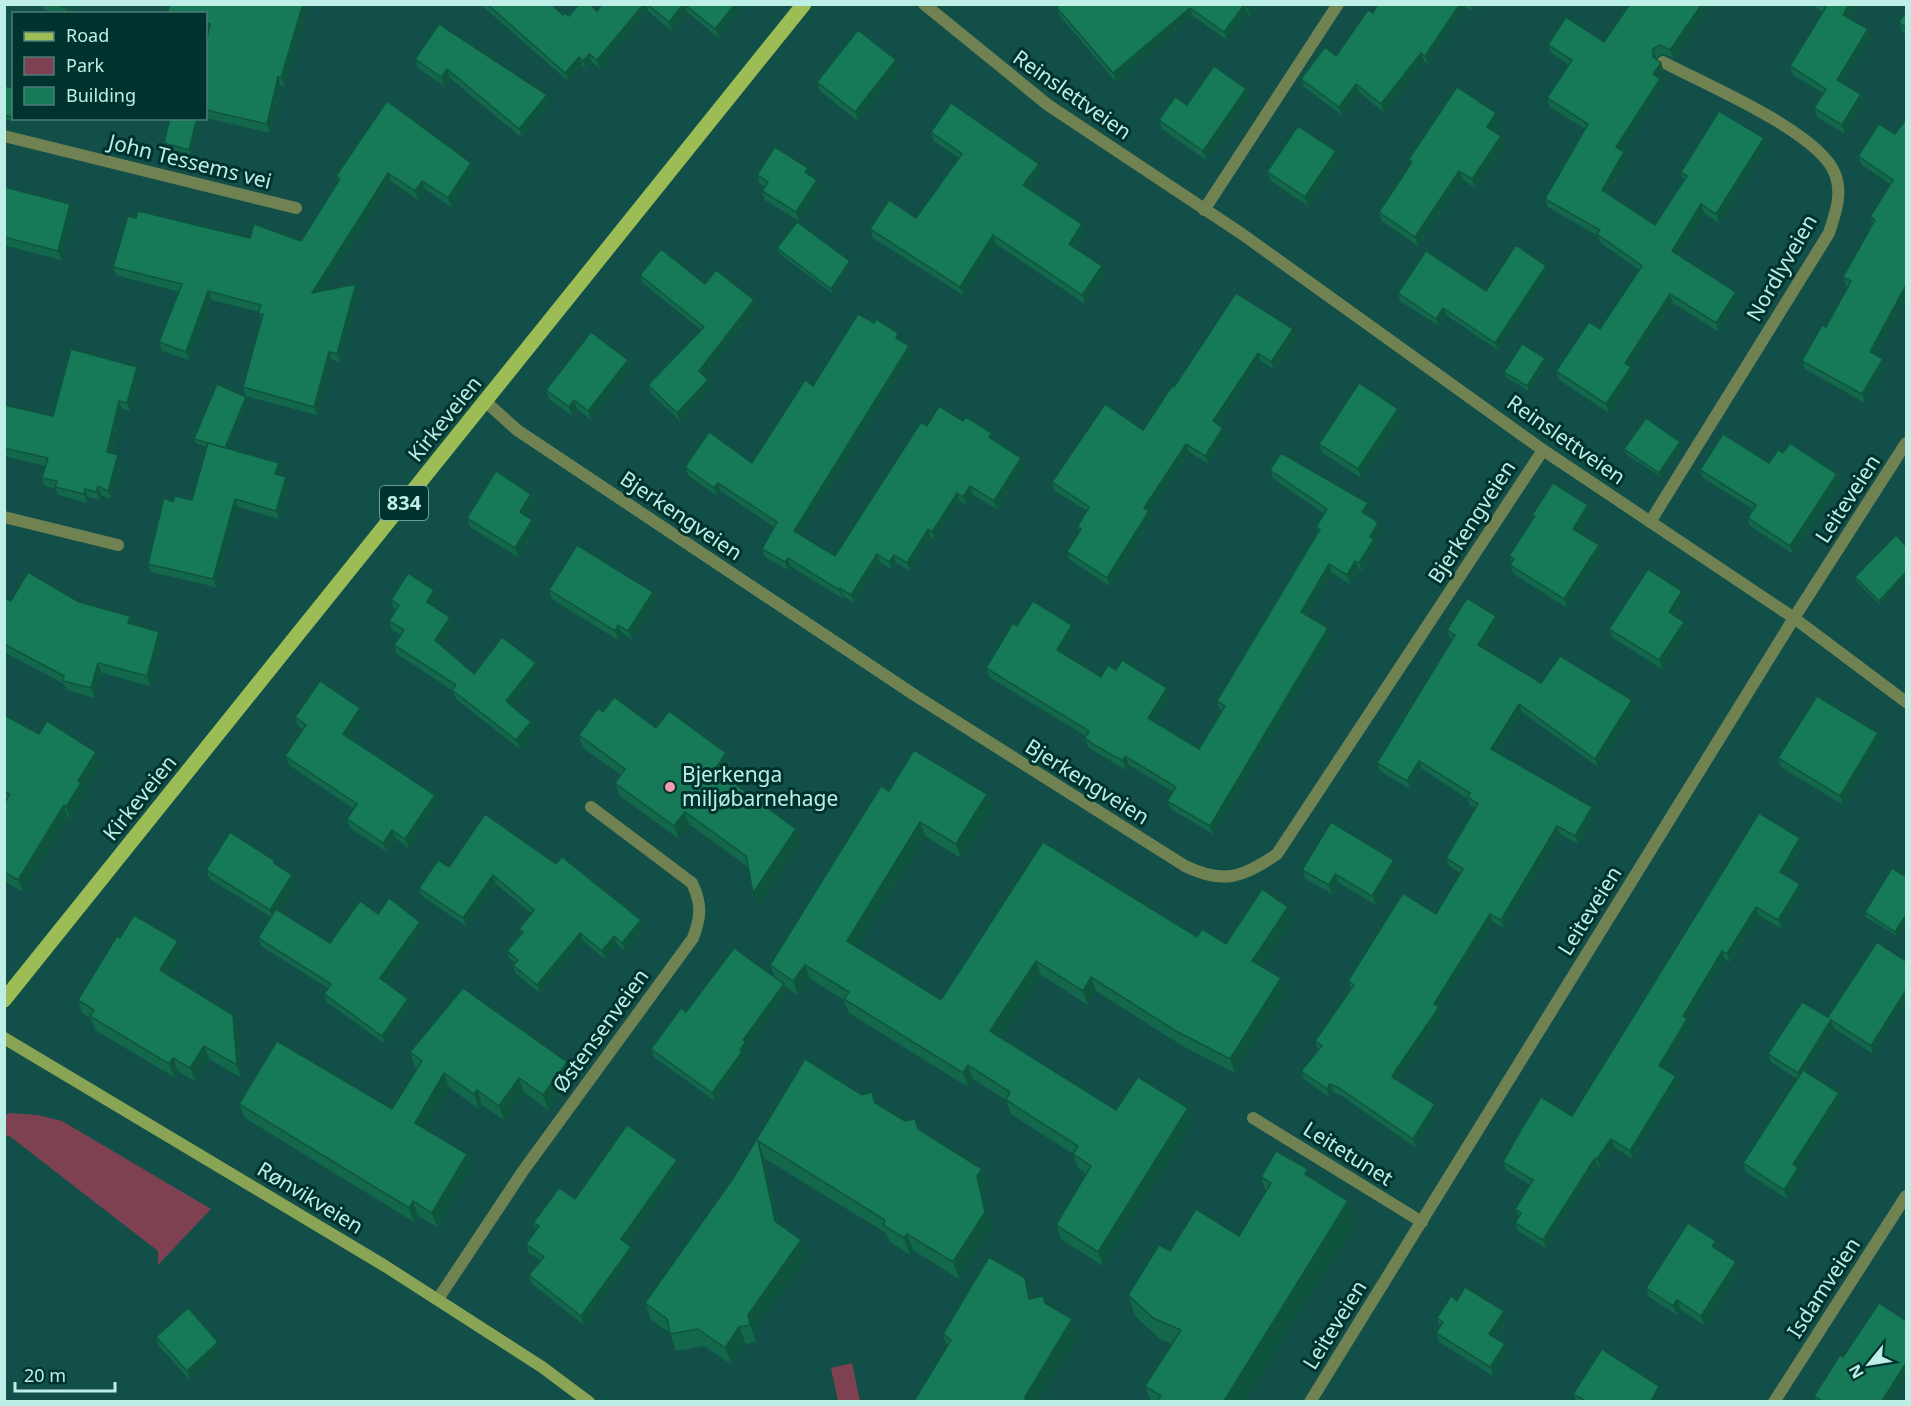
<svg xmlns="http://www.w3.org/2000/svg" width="1911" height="1406" viewBox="0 0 1911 1406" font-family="'Noto Sans',sans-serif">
  <rect width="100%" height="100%" fill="#124f49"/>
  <!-- green -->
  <g fill="#7e4151">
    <polygon points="10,1113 38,1115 62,1121 211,1209 158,1265 158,1251 8,1135 5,1138 5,1115"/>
    <polygon points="852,1363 860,1401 838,1401 831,1368"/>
  </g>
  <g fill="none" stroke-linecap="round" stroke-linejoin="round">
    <!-- street -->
    <g stroke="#718252" stroke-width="12">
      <polyline points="924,4 1048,105 1242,234 1543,450 1794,618 1906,702"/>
      <polyline points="4,136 296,208"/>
      <polyline points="1204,210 1338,4"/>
      <path d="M486,402L517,430L916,696L1185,866C1224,885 1243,877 1277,854L1543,450"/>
      <polyline points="4,517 118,545"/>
      <path d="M1650,522L1829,233C1835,214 1843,194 1835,174C1820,132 1704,84 1663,62"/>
      <polyline points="1253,1118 1422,1222"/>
      <path d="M438,1299L523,1171L693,938C701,917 702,904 692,883L591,807"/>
      <polyline points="1310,1402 1794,618 1906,443"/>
      <polyline points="1774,1402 1906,1196"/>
    </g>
    <!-- secondary -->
    <polyline stroke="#89a455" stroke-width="12" points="4,1038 385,1266 542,1367 589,1402"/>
    <!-- primary -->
    <polyline stroke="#9cbd55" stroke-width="15" points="4,1000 804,4"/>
  </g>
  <!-- wall -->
  <g fill="#13684b">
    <polygon points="42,4 72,4 70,14 57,14 44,10"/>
    <polygon points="170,4 309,4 285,87 281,86 270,133 206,118 206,42 208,32 206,31 206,14"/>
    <polygon points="480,4 551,4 563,15 569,16 597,11 602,4 744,4 744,5 719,38 687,12 672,31 648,11 600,69 592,62 586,69 582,65 568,81"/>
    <polygon points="1257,4 1250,16 1247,13 1227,40 1193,16 1116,82 1060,16 1057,8"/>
    <polygon points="1378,4 1478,4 1473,12 1466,7 1428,64 1424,61 1384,113 1359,92 1342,115 1304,87 1301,79 1336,56 1373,13"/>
    <polygon points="1711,4 1674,58 1663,54 1656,58 1656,60 1661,63 1664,72 1659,78 1663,88 1622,150 1624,152 1627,160 1608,194 1655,225 1684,180 1681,172 1764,138 1767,147 1719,223 1704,213 1678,255 1739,300 1719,332 1673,303 1631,367 1634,375 1609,413 1559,380 1556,371 1600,329 1639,270 1601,243 1598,236 1548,207 1545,199 1585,129 1550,107 1547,98 1569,65 1551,53 1548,45 1604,42"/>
    <polygon points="1810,4 1858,4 1850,18 1871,38 1843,84 1861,94 1864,103 1845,134 1817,117 1814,108 1823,93 1793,75 1790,66 1823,12"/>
    <polygon points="1906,12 1906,34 1902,31 1899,22"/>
    <polygon points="415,59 550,103 522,138 450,78 444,86 418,68"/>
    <polygon points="900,69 858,121 820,91 817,82"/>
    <polygon points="4,86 13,121 4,119"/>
    <polygon points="1246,89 1249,98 1206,160 1162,129 1159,120 1187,105"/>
    <polygon points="1906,119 1906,299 1876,355 1886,367 1865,403 1805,369 1802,361 1826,327 1848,286 1846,286 1843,277 1873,224 1870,217 1891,185 1861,164 1858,156 1895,134"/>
    <polygon points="200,120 191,154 165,148 164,143"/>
    <polygon points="1500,122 1493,131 1504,145 1475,188 1463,180 1418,246 1382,221 1379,212 1411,165 1409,159"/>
    <polygon points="931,132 1042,173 1030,189 1082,224 1085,232 1075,248 1105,274 1085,304 996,244 963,295 873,238 870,229 916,218 959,158 934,141"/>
    <polygon points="1336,151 1339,160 1308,206 1271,181 1267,172"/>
    <polygon points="471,163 475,172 451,207 425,189 418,200 391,181 322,291 359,292 340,362 332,360 317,415 246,396 243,387 261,320 259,312 212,300 189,360 162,351 159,342 179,292 116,275 113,267 136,218 250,238 301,241 338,182 336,176"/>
    <polygon points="757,175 811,176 820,189 799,221 765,200 762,191 765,187 760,184"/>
    <polygon points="4,187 74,212 61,260 4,245"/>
    <polygon points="777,248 851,265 833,294 779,253"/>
    <polygon points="1549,273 1498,350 1446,315 1439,326 1400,301 1398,293 1486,291"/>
    <polygon points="640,275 705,284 754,300 757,308 704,376 708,380 711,388 680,421 651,393 648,385 701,330 643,283"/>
    <polygon points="1296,338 1274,370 1261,361 1219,425 1226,436 1208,464 1189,452 1150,513 1152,519 1110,586 1070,560 1067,552 1079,533 1077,527 1087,511 1055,491 1052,482 1143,430 1174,387"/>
    <polygon points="901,341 912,354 800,534 835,556 927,426 963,421 992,433 995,441 1024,466 997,509 973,495 966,505 960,501 935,540 931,537 910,571 896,563 892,570 880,562 854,603 843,596 842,598 790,566 788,570 765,557 762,549 774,527 721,491 717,496 688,475 685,467 752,463 813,386"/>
    <polygon points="1545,358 1546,363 1529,391 1506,377 1504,372"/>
    <polygon points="628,360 631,369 591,420 577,409 572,416 549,399 546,390"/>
    <polygon points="140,376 130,411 122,409 112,453 121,463 111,499 101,495 100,500 88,497 87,503 58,495 56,489 45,486 42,478 46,466 4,456 4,405 53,416"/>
    <polygon points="248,401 228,449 282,472 280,476 286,477 289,485 279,519 238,507 216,587 151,572 148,564 173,502 192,500 207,447 196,443 194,439"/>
    <polygon points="1402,418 1361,478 1323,453 1319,444"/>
    <polygon points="1682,446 1661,477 1626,454 1624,449"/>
    <polygon points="1783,453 1837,474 1840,482 1793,554 1750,526 1748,518 1753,509 1703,478 1700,470 1769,463"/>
    <polygon points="1270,470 1371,512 1368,516 1381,531 1375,542 1377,548 1362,572 1359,569 1350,584 1332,573 1307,616 1328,628 1331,637 1213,834 1171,809 1167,801 1173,792 1129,765 1126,770 1099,754 1088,747 1085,738 1086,736 989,677 986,668 1072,625 1075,634 1063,653 1101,677 1116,670 1167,688 1170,696 1155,722 1199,749 1222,711 1220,710 1217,701 1318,531 1316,527 1324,514 1273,478"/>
    <polygon points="531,494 535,503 526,516 536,529 518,557 470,527 467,518"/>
    <polygon points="1588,505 1592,514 1580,533 1599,545 1602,554 1567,608 1514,574 1510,565 1512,563 1509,556 1533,518 1532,515"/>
    <polygon points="1896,535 1880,605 1856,581 1855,577"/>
    <polygon points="434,590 438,599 433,606 453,626 440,645 474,674 539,672 512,706 531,722 534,731 520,749 456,699 452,690 397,654 394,645 401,635 392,630 389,621 396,610 394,609 391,600"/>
    <polygon points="549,590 653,592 656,600 632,639 622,633 618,640 552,599"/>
    <polygon points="4,598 11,601 79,602 133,625 159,632 162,641 150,686 102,673 95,698 67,690 64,684 4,652"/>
    <polygon points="1685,600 1675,616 1684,622 1687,631 1662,669 1613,638 1609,629"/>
    <polygon points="1499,624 1484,648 1541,683 1635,708 1598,767 1522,712 1497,753 1595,815 1578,844 1560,834 1504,928 1493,922 1439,1008 1442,1015 1397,1081 1438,1112 1415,1147 1342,1096 1333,1092 1329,1097 1304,1079 1301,1071 1318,1050 1315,1041 1351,990 1348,981 1436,914 1461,873 1449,866 1446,858 1476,808 1470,805 1468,799 1422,769 1410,789 1380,771 1377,763 1452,640 1450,638 1447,630"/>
    <polygon points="603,712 656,728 726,753 731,765 724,776 801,842 758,906 748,867 689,824 679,839 620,796 615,783 621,775 583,748 579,735"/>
    <polygon points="4,715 39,734 96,752 100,764 84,791 85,795 70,819 68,817 23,892 4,881 4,804 6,802 4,801"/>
    <polygon points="295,717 363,717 349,738 435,795 438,804 409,848 396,839 387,852 350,828 347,819 354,809 289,765 285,756 303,730 298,726"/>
    <polygon points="1882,742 1843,805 1781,767 1778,758"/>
    <polygon points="889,791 992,808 961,858 925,836 857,947 941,1000 1043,842 1197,937 1226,944 1293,921 1262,967 1281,978 1286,992 1235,1073 1181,1045 1096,991 1088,1005 1041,975 1000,1037 1116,1110 1188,1108 1193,1122 1103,1266 1061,1239 1056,1225 1087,1174 1078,1168 1073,1154 1011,1114 1006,1100 973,1079 968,1087 849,1013 844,1000 810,979 798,995 785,986 787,992 747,1047 749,1050 744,1057 745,1060 715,1101 654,1057 651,1049 686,1012 775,977 770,965"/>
    <polygon points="1803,847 1785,875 1800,884 1803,892 1781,929 1759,915 1730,962 1725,959 1688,1021 1690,1027 1665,1069 1676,1076 1679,1084 1633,1159 1614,1147 1600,1168 1598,1166 1546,1248 1518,1231 1515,1223 1519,1217 1515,1209 1530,1185 1506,1170 1503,1162 1572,1116"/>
    <polygon points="1394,860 1397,869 1376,905 1339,883 1332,894 1306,879 1302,870"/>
    <polygon points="556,864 641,920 644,928 625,951 617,944 605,959 583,941 540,993 516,974 513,965 515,963 510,959 507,951 521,934 519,929 531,913 496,884 466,926 422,896 419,888 449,867"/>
    <polygon points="277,865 292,875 296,884 279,911 330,943 378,914 420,922 423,929 385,982 408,999 410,1007 385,1044 327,1002 324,994 328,988 261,946 258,938 271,917 210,879 206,870"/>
    <polygon points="1892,868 1897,936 1866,917 1865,912"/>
    <polygon points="120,938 178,941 183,954 170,976 233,1015 238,1028 241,1078 209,1059 195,1081 178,1071 174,1077 95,1030 91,1019 82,1013 78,1000"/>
    <polygon points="1877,942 1873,1054 1834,1028 1806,1072 1839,1093 1842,1102 1799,1169 1802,1177 1787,1199 1746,1172 1743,1163 1797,1079 1771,1062 1768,1054 1828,1017"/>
    <polygon points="410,1052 572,1076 548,1110 524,1092 504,1120 482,1105 479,1109 449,1087 425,1129 467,1154 472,1168 437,1227 418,1216 414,1222 245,1118 239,1104 392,1109 417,1068 415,1067"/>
    <polygon points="805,1059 905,1121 915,1119 919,1130 988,1185 983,1193 991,1228 959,1279 913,1250 910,1255 889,1241 886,1233 764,1158 778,1223 801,1240 807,1256 754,1331 756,1342 746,1344 731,1364 704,1346 676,1351 670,1333 651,1320 645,1303 734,1177"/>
    <polygon points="680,1169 627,1244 631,1247 634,1255 584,1325 532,1284 529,1275 541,1261 529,1253 526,1244 536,1230 533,1223 575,1199"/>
    <polygon points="1261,1177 1310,1177 1348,1201 1356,1222 1244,1401 1151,1401 1145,1386 1172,1344 1160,1339 1135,1316 1128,1295 1170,1251 1239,1236 1266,1192"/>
    <polygon points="1716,1241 1719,1250 1718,1251 1736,1262 1739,1271 1704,1325 1680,1309 1677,1315 1649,1297 1646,1288"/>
    <polygon points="1025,1278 1032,1298 1045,1303 1078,1336 1038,1401 914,1401 947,1346 943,1334"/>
    <polygon points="1457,1301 1504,1311 1507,1320 1496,1338 1505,1344 1508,1353 1493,1376 1439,1342 1436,1333 1440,1327 1437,1318"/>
    <polygon points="156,1337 222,1351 190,1380 159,1346"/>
    <polygon points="1573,1394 1662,1395 1659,1401 1576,1401"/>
    <polygon points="1814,1396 1890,1401 1816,1401"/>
  </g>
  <!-- shaded-wall -->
  <g fill="#0f553d">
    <polygon points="67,4 72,4 70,14 68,14 66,8"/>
    <polygon points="303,4 309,4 285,87 281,78"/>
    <polygon points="644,4 646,4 648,11 600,69 597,60"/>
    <polygon points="683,4 684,4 687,12 672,31 669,22"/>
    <polygon points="735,4 744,4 744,5 719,38 715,29"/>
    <polygon points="1248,4 1257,4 1250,16 1247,7"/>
    <polygon points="1460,4 1465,4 1466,7 1428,64 1425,56"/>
    <polygon points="1470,4 1478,4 1473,12"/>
    <polygon points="1702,4 1711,4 1674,58 1670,50"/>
    <polygon points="1849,4 1858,4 1846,24 1843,15"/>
    <polygon points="1244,5 1247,13 1227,40 1224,32"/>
    <polygon points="1190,8 1193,16 1116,82 1113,73"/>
    <polygon points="1868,29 1871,38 1840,89 1837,80"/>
    <polygon points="1653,49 1656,58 1656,66 1653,57"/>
    <polygon points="1421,53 1424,61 1384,113 1381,104"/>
    <polygon points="589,54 592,62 586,69 583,61"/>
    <polygon points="579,57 582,65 568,81 565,73"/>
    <polygon points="896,60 900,69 858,121 855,112"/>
    <polygon points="1661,63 1664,72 1656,83 1653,74"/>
    <polygon points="447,69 450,78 444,86 441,77"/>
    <polygon points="278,77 281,86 270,133 267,124"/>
    <polygon points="1660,79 1663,88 1619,155 1616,147"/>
    <polygon points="1356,84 1359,92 1342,115 1339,107"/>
    <polygon points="1246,89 1249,98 1206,160 1203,151"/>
    <polygon points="1861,94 1864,103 1845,134 1842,125"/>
    <polygon points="547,95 550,103 522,138 519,129"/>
    <polygon points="1496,113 1500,122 1490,136 1487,127"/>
    <polygon points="197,118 199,118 200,120 191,154 189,150"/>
    <polygon points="1501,136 1504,145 1475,188 1472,179"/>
    <polygon points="1764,138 1767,147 1719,223 1716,214"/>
    <polygon points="1336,151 1339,160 1308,206 1305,197"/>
    <polygon points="1624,152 1627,160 1605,199 1602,190"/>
    <polygon points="471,163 475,172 451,207 448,198"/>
    <polygon points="1039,164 1042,173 1027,194 1023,185"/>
    <polygon points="808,168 811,177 805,172"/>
    <polygon points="1459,171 1463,180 1418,246 1415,237"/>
    <polygon points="388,173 391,181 315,302 312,293"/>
    <polygon points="817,180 820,189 799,221 796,212"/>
    <polygon points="422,181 425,189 418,200 415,191"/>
    <polygon points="70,204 74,212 61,260 58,251"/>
    <polygon points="1701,204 1704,213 1675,260 1672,251"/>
    <polygon points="1082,224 1085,232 1072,252 1069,244"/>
    <polygon points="993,235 996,244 963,295 960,287"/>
    <polygon points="850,261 851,265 833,294 831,289"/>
    <polygon points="1102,266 1105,274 1085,304 1082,295"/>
    <polygon points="1546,266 1549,273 1498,350 1495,343"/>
    <polygon points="356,284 359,292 340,362 337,354"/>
    <polygon points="1906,285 1906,299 1873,360 1870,352"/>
    <polygon points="208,291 212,300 189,360 186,352"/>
    <polygon points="1736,292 1739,300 1719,332 1716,323"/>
    <polygon points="1670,294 1673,303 1631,367 1634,375 1609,413 1606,404 1625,363"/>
    <polygon points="754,300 757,308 702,379 699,371"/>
    <polygon points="1443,308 1446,315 1439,326 1436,319"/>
    <polygon points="1293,329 1296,338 1274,370 1271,362"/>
    <polygon points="898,333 901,341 896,338"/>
    <polygon points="909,346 912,354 797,539 794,531"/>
    <polygon points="329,352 332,360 317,415 314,407"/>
    <polygon points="1258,353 1261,361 1216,429 1213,421"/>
    <polygon points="1545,358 1546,363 1529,391 1527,386"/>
    <polygon points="1883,359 1886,367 1865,403 1862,394"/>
    <polygon points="628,360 631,369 591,420 588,411"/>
    <polygon points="137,367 140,376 130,411 127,403"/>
    <polygon points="708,380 711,388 680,421 677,413"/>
    <polygon points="246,397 248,401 227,453 225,449"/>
    <polygon points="574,400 577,409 572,416 569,407"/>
    <polygon points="119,401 122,409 110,460 107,452"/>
    <polygon points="1398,409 1402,418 1361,478 1358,469"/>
    <polygon points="1223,428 1226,436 1208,464 1205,456"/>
    <polygon points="992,433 995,442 989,437"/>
    <polygon points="1680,442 1682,446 1661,477 1659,473"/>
    <polygon points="1186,444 1189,452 1150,513 1152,519 1110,586 1107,578 1144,508"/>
    <polygon points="118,455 121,463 111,499 108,491"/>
    <polygon points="1021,458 1024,466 997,509 994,501"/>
    <polygon points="279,463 282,472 278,483 275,474"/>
    <polygon points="1837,474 1840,482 1793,554 1790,546"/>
    <polygon points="286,477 289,485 279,519 276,511"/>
    <polygon points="718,483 721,491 717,496 714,488"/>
    <polygon points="98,486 101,495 100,500 96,492"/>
    <polygon points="970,486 973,495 966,505 963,497"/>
    <polygon points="85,489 88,497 87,503 84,494"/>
    <polygon points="957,493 960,501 935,540 932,532"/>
    <polygon points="531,494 535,503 523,521 520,512"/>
    <polygon points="235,499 238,507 216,587 213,579"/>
    <polygon points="1368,503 1371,512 1365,521 1362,512"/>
    <polygon points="1588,505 1592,514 1577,538 1573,529"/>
    <polygon points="532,520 536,529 518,557 515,548"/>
    <polygon points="1378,522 1381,531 1375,542 1377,548 1362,572 1359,563 1370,537"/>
    <polygon points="928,529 931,537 910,571 907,563"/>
    <polygon points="1599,545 1602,554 1567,608 1564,599"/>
    <polygon points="877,554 880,562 854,603 851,595"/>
    <polygon points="894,555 896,563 892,570 889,562"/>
    <polygon points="788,558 790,566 788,570 785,562"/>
    <polygon points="1355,561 1359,569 1350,584 1347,575"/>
    <polygon points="1329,564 1332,573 1304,621 1301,612"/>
    <polygon points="1906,572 1906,578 1880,605 1879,601"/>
    <polygon points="840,588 843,596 842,598 839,590"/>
    <polygon points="434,590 438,599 430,611 427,602"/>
    <polygon points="1682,591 1685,600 1672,621 1669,612"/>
    <polygon points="653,592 656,600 632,639 628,631"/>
    <polygon points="130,616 133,625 128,623"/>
    <polygon points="1496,616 1499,624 1481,653 1478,645"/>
    <polygon points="450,617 453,626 438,649 435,640"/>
    <polygon points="1684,622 1687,631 1662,669 1659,660"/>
    <polygon points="618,625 622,633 618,640 615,631"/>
    <polygon points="1072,625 1075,634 1060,658 1057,650"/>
    <polygon points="1328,628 1331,637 1213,834 1210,826"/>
    <polygon points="159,632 162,641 150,686 147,676"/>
    <polygon points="98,663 102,673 95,698 91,688"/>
    <polygon points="536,663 539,672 509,710 506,701"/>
    <polygon points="1167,688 1170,696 1152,727 1148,718"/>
    <polygon points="1632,700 1635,708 1598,767 1595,759"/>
    <polygon points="1519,704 1522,712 1494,757 1491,749"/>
    <polygon points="360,708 363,717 346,743 343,734"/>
    <polygon points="531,722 534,731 520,749 516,740"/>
    <polygon points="1878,733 1882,742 1843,805 1840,796"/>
    <polygon points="96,752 100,764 84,791 85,795 70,819 66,807 78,781"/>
    <polygon points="726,753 731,765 719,782 715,769"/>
    <polygon points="1125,756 1129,765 1126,770 1123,761"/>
    <polygon points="1419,761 1422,769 1410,789 1407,781"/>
    <polygon points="987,794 992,808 961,858 956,844"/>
    <polygon points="435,795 438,804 409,848 405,839"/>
    <polygon points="64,805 68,817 23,892 18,880"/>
    <polygon points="1592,807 1595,815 1578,844 1575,836"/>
    <polygon points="685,812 689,824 679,839 674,826"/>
    <polygon points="920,822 925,836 852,955 847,941"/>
    <polygon points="1557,826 1560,834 1504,928 1501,920"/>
    <polygon points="796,829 801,842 758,906 753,893"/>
    <polygon points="392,830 396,839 387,852 383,843"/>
    <polygon points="1800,838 1803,847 1783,880 1780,872"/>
    <polygon points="1394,860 1397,869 1376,905 1372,896"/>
    <polygon points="1335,874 1339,883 1332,894 1329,885"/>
    <polygon points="292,875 296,884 274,919 270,910"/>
    <polygon points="493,875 496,884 466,926 463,918"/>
    <polygon points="1800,884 1803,892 1781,929 1778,920"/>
    <polygon points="1288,907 1293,921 1257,975 1252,961"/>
    <polygon points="1756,907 1759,915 1730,962 1727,954"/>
    <polygon points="1490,914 1493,922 1439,1008 1442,1015 1397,1081 1392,1077 1434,1004"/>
    <polygon points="1906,915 1906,922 1897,936 1895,932"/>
    <polygon points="641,920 644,928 625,951 622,943"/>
    <polygon points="420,922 423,929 382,986 380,978"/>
    <polygon points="580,933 583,941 540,993 537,985"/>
    <polygon points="614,936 617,944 605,959 602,951"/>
    <polygon points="178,941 183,954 165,984 160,970"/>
    <polygon points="1722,951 1725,959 1688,1021 1690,1027 1662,1074 1659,1066 1683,1016"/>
    <polygon points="1036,961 1041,975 995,1045 990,1031"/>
    <polygon points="805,965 810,979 798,995 793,981"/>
    <polygon points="1091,977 1096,991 1088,1005 1083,991"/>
    <polygon points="1281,978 1286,992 1235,1073 1230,1059"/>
    <polygon points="784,984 787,992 747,1047 749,1050 744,1057 745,1060 715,1101 712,1093 740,1050 743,1040"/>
    <polygon points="1906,990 1906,1002 1873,1054 1871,1046"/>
    <polygon points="408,999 410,1007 385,1044 382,1036"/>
    <polygon points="233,1015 238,1028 241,1078 237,1065"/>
    <polygon points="1831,1020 1834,1028 1801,1081 1798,1073"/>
    <polygon points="204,1046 209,1059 195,1081 190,1068"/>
    <polygon points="173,1058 178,1071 174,1077 169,1064"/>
    <polygon points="567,1062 572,1076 548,1110 543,1095"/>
    <polygon points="968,1065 973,1079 968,1087 963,1073"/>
    <polygon points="444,1073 449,1087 420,1138 415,1123"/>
    <polygon points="1676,1076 1679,1084 1633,1159 1630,1151"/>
    <polygon points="519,1078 524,1092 504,1120 499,1106"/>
    <polygon points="1330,1084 1333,1092 1329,1097 1327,1089"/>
    <polygon points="477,1090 482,1105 479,1109 474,1094"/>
    <polygon points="1839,1093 1842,1102 1799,1169 1802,1177 1787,1199 1784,1190 1793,1164"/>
    <polygon points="1435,1104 1438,1112 1415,1147 1413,1139"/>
    <polygon points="1188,1108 1193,1122 1103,1266 1098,1252"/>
    <polygon points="1611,1139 1614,1147 1600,1168 1597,1159"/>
    <polygon points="758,1141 764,1158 781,1238 775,1221"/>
    <polygon points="467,1154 472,1168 437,1227 432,1213"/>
    <polygon points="1595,1158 1598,1166 1546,1248 1543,1240"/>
    <polygon points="677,1160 680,1169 624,1248 621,1239"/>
    <polygon points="982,1169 988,1185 983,1193 991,1228 959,1279 953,1262 977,1176"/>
    <polygon points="1308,1169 1315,1190 1305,1174"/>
    <polygon points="413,1201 418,1216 414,1222 409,1208"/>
    <polygon points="1348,1201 1356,1222 1244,1401 1224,1401"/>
    <polygon points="907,1234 913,1250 910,1255 904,1238"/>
    <polygon points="801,1240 807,1256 754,1331 756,1342 750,1325 748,1315"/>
    <polygon points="1716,1241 1719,1250 1715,1255 1712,1246"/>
    <polygon points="631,1247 634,1255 584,1325 581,1316"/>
    <polygon points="1736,1262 1739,1271 1704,1325 1701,1316"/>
    <polygon points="1025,1278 1031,1295 1035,1316 1029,1299"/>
    <polygon points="1677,1300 1680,1309 1677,1315 1673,1306"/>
    <polygon points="1504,1311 1507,1320 1492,1343 1489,1334"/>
    <polygon points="1072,1319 1078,1336 1038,1401 1026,1401 1025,1397"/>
    <polygon points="739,1327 746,1344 731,1364 725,1348"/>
    <polygon points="218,1342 222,1351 190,1380 187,1371"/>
    <polygon points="1505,1344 1508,1353 1493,1376 1490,1367"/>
    <polygon points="1906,1363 1906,1376 1890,1401 1882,1401"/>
    <polygon points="1659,1386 1662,1395 1659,1401 1651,1401"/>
  </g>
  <!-- building -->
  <g fill="#167957" stroke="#0f553d" stroke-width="1.5">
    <polygon points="53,4 67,4 66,8"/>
    <polygon points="170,4 303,4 281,78 278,77 267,124 206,110 206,42 210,24 206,23 206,14 167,13"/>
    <polygon points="487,4 551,4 563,15 565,13 569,16 579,4 590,4 597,11 602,4 644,4 597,60 589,54 583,61 579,57 565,73"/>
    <polygon points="647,4 683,4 669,22"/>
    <polygon points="684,4 735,4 715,29"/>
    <polygon points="1060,4 1248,4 1247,7 1244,5 1224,32 1190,8 1113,73 1057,8"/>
    <polygon points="1378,4 1460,4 1425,56 1421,53 1381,104 1356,84 1339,107 1301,79 1325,47 1336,56 1368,10 1373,13"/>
    <polygon points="1630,4 1702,4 1670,50 1660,45 1653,49 1653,57 1661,63 1653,74 1660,79 1616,147 1624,152 1602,190 1655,225 1687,176 1681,172 1719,111 1764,138 1716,214 1701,204 1672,251 1736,292 1716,323 1670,294 1625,363 1631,367 1606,404 1556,371 1589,322 1600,329 1642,266 1597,234 1600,230 1545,199 1588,124 1547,98 1572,60 1548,45 1566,17 1604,42"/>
    <polygon points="1821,4 1849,4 1843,15 1868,29 1837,80 1861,94 1842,125 1814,108 1826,89 1790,66 1826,7"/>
    <polygon points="1906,12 1906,28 1899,22"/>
    <polygon points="439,24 547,95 519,129 447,69 441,77 415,59"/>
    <polygon points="858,30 896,60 855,112 817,82"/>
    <polygon points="1214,66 1246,89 1203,151 1159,120 1175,97 1187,105"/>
    <polygon points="4,86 14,88 14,108 12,117 4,115"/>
    <polygon points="1457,87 1496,113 1487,127 1501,136 1472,179 1459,171 1415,237 1379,212 1412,162 1409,159"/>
    <polygon points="387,101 471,163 448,198 422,181 415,191 388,173 312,293 356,284 337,354 329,352 314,407 243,387 263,314 258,313 261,305 208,291 186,352 159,342 182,284 113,267 128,216 136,218 138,211 250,238 254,224 301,241 340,179 336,176"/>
    <polygon points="951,103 1039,164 1023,185 1082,224 1069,244 1102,266 1082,295 993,235 960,287 870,229 889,200 916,218 962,154 931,132"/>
    <polygon points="170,118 197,118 189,150 164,143"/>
    <polygon points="1906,119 1906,285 1870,352 1883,359 1862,394 1802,361 1822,325 1826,327 1851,281 1843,277 1875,220 1870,217 1893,180 1858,156 1879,124 1895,134"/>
    <polygon points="1298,126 1336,151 1305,197 1267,172"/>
    <polygon points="775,147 808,168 805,172 817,180 796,212 762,191 768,182 757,175"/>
    <polygon points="4,187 70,204 58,251 4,237"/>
    <polygon points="797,222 850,261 831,289 777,248"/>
    <polygon points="1516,245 1546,266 1495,343 1443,308 1436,319 1398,293 1426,251 1486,291"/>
    <polygon points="661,249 705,284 716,270 754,300 699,371 708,380 677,413 648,385 704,327 640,275"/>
    <polygon points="1236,293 1293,329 1271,362 1258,353 1213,421 1223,428 1205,456 1186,444 1144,508 1149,511 1107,578 1067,552 1081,529 1077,527 1089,507 1052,482 1105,404 1143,430 1172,386 1174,387"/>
    <polygon points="858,314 874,323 876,319 898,333 896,338 909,346 794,531 835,556 921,422 927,426 939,406 963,421 966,417 992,433 989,437 1021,458 994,501 970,486 963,497 957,493 932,532 928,529 907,563 894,555 889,562 877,554 851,595 840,588 839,590 788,558 785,562 762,549 777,522 718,483 714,488 685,467 709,432 752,463 805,380 813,386"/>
    <polygon points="591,332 628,360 588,411 574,400 569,407 546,390"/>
    <polygon points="1522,344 1545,358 1527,386 1504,372"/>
    <polygon points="71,349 137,367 127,403 119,401 107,452 118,455 108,491 98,486 96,492 85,489 84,494 55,487 57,481 42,478 48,458 4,448 4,405 53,416"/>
    <polygon points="1359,383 1398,409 1358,469 1319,444"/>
    <polygon points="217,384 246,397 225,448 194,439"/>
    <polygon points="1646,418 1680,442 1659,473 1624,449"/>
    <polygon points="1723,434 1769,463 1778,450 1783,453 1790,443 1837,474 1790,546 1748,518 1756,505 1700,470"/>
    <polygon points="208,443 279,463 275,474 286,477 276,511 235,499 213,579 148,564 164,498 173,502 175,496 192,500"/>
    <polygon points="1281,453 1368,503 1362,512 1378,522 1370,537 1374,539 1359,563 1355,561 1347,575 1329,564 1301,612 1328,628 1210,826 1167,801 1176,787 1125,756 1123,761 1096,746 1085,738 1089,731 986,668 1013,623 1017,626 1033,601 1072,625 1057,650 1101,677 1108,665 1116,670 1122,660 1167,688 1148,718 1199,749 1225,706 1217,701 1320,529 1316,527 1327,509 1270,470"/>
    <polygon points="496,471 531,494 520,512 532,520 515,548 467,518"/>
    <polygon points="1553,483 1588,505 1573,529 1599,545 1564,599 1510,565 1514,559 1509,556 1535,516 1532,515"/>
    <polygon points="1896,535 1906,546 1906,572 1879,601 1855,577"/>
    <polygon points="577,545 653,592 628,631 618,625 615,631 549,590"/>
    <polygon points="1648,569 1682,591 1669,612 1684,622 1659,660 1609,629"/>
    <polygon points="28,572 79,602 130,616 128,623 159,632 147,676 98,663 91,688 63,681 64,676 4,644 4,598 11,601"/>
    <polygon points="408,573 434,590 427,602 450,617 435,640 474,674 502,637 536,663 506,701 531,722 516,740 452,690 456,685 394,645 404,630 389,621 399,605 391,600"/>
    <polygon points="1467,598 1496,616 1478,645 1541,683 1560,656 1632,700 1595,759 1519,704 1491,749 1592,807 1575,836 1557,826 1501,920 1490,914 1434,1004 1439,1007 1394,1073 1392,1077 1435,1104 1413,1139 1339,1088 1330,1084 1327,1089 1301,1071 1322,1046 1315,1041 1354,985 1348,981 1403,893 1436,914 1463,869 1446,858 1478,804 1468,797 1470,793 1419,761 1407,781 1377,763 1455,635 1447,630"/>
    <polygon points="320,681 360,708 343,734 435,795 405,839 392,830 383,843 347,819 357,804 285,756 306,725 295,717"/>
    <polygon points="1817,696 1878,733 1840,796 1778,758"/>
    <polygon points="614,697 656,728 669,711 726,753 715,769 796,829 753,893 746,856 685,812 674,826 615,783 625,769 579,735 598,708 603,712"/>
    <polygon points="4,715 39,734 47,721 96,752 78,781 81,783 66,807 64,805 18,880 4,872 4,804 10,794 4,791"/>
    <polygon points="914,750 987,794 956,844 920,822 847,941 941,1000 1043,842 1197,937 1202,929 1226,944 1262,889 1288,907 1252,961 1281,978 1230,1059 1176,1031 1091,977 1083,991 1036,961 990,1031 1116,1110 1138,1077 1188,1108 1098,1252 1056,1225 1091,1166 1073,1154 1078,1146 1006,1100 1010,1092 968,1065 963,1073 844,999 849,992 805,965 793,981 770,965 881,786 889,791"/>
    <polygon points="1759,813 1800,838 1780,872 1800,884 1778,920 1756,907 1727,954 1722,951 1683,1016 1687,1019 1659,1066 1676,1076 1630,1151 1611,1139 1597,1159 1595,1158 1543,1240 1515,1223 1521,1213 1515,1209 1533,1180 1503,1162 1525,1123 1541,1097 1572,1116"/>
    <polygon points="485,814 556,864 562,857 641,920 622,943 614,936 602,951 580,933 537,985 513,965 518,960 507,951 523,932 519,929 534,910 493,875 463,918 419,888 438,860 449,867"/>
    <polygon points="1331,822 1394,860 1372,896 1335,874 1329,885 1302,870"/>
    <polygon points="230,832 275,861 274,863 292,875 270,910 206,870"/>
    <polygon points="1892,868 1906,877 1906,915 1895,932 1865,912"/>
    <polygon points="389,898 420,922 380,978 408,999 382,1036 324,994 331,984 258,938 276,909 330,943 360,901 378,914"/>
    <polygon points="134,915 178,941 160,970 233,1015 237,1065 204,1046 190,1068 173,1058 169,1064 90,1016 94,1010 78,1000 117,936 120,938"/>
    <polygon points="1877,942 1906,961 1906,990 1871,1046 1831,1020 1798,1073 1768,1054 1802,1002 1828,1017"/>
    <polygon points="734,948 784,984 743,1040 746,1042 740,1050 742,1052 712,1093 651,1049 681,1008 686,1012"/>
    <polygon points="463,988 567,1062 543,1095 519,1078 499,1106 477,1090 474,1094 444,1073 415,1123 467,1154 432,1213 413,1201 409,1208 239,1104 277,1041 392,1109 422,1061 410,1052"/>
    <polygon points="805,1059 862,1095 872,1092 875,1103 905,1121 915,1119 918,1129 982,1169 977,1176 985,1212 953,1262 907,1234 904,1238 883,1225 885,1220 758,1141 775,1221 801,1240 748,1315 750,1325 739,1327 725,1348 698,1329 670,1334 667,1319 645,1303 734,1177"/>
    <polygon points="1803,1070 1839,1093 1793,1164 1798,1168 1784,1190 1743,1163"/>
    <polygon points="627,1125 677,1160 621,1239 631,1247 581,1316 529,1275 544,1257 526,1244 539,1226 533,1223 559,1188 575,1199"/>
    <polygon points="1276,1151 1308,1169 1305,1174 1348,1201 1224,1401 1157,1401 1161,1396 1145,1386 1181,1330 1153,1318 1128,1295 1159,1245 1170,1251 1196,1209 1239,1236 1271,1183 1261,1177"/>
    <polygon points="1688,1223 1716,1241 1712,1246 1736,1262 1701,1316 1677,1300 1673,1306 1646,1288"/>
    <polygon points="989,1257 1025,1278 1029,1299 1043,1296 1045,1303 1072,1319 1025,1397 1026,1401 914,1401 951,1340 943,1334"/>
    <polygon points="1465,1287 1504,1311 1489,1334 1505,1344 1490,1367 1436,1333 1443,1322 1437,1318 1451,1296 1457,1301"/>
    <polygon points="1879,1303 1906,1321 1906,1363 1882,1401 1883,1401 1822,1401 1814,1396 1840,1355 1843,1357"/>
    <polygon points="188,1308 218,1342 187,1371 156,1337"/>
    <polygon points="1602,1349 1659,1386 1651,1401 1586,1401 1573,1394"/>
  </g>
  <!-- markers -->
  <circle fill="#f29aaf" stroke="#00332e" stroke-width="2" cx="670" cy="787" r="6"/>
  <g text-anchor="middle" stroke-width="6" stroke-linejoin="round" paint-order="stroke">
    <!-- shield labels -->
    <rect fill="#00332e" stroke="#85b7b0" stroke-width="1.5" x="380" y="486" width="48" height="34" rx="4.5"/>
    <g font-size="20" font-weight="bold" fill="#beefe7">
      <text x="404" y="510">834</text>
    </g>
    <!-- street labels -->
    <g font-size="21" fill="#beefe7" stroke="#00332e">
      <text transform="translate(1072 95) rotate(35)" y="7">Reinslettveien</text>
      <text transform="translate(190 162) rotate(14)" y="7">John Tessems vei</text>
      <text transform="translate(1782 268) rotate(-60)" y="7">Nordlyveien</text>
      <text transform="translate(445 419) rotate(-51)" y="7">Kirkeveien</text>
      <text transform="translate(1566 440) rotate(35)" y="7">Reinslettveien</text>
      <text transform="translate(1848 499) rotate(-57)" y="7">Leiteveien</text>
      <text transform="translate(681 516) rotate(34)" y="7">Bjerkengveien</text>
      <text transform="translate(1472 522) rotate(-57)" y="7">Bjerkengveien</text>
      <text transform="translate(1087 782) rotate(32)" y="7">Bjerkengveien</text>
      <text transform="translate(140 798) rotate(-51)" y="7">Kirkeveien</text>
      <text transform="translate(1590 911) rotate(-58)" y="7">Leiteveien</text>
      <text transform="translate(601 1031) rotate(-54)" y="7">Østensenveien</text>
      <text transform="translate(1348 1154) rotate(32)" y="7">Leitetunet</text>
      <text transform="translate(310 1198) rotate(31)" y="7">Rønvikveien</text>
      <text transform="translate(1824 1288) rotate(-57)" y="7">Isdamveien</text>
      <text transform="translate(1335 1325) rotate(-58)" y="7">Leiteveien</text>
    </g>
    <!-- poi labels -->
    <g font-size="21" fill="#beefe7" stroke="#00332e" text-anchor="start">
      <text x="682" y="782">Bjerkenga<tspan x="682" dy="24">miljøbarnehage</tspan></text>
    </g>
  </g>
  <!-- border -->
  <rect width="1911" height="1406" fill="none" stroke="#beefe7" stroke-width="12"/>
  <!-- legend -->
  <rect x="12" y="12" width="195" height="108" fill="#00332e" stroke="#4c7e78" stroke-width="1.5"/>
  <rect x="24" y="32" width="30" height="9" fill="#9cbd55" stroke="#4c7e78" stroke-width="1.5"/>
  <text x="66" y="42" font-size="18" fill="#beefe7">Road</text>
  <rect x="24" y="57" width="30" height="18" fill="#7e4151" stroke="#4c7e78" stroke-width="1.5"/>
  <text x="66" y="72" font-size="18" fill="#beefe7">Park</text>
  <rect x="24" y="87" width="30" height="18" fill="#167957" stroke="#4c7e78" stroke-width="1.5"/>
  <text x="66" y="102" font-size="18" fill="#beefe7">Building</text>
  <!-- north arrow -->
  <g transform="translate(1869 1364) rotate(240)" stroke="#00332e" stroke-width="4.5" paint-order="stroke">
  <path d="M0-4.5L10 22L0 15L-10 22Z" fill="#beefe7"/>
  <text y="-9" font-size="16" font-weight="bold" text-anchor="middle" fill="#beefe7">N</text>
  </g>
  <!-- scale -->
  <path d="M15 1382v9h100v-9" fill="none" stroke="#beefe7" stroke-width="3"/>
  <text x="24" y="1382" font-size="18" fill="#beefe7" stroke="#00332e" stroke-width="4.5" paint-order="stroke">20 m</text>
</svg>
